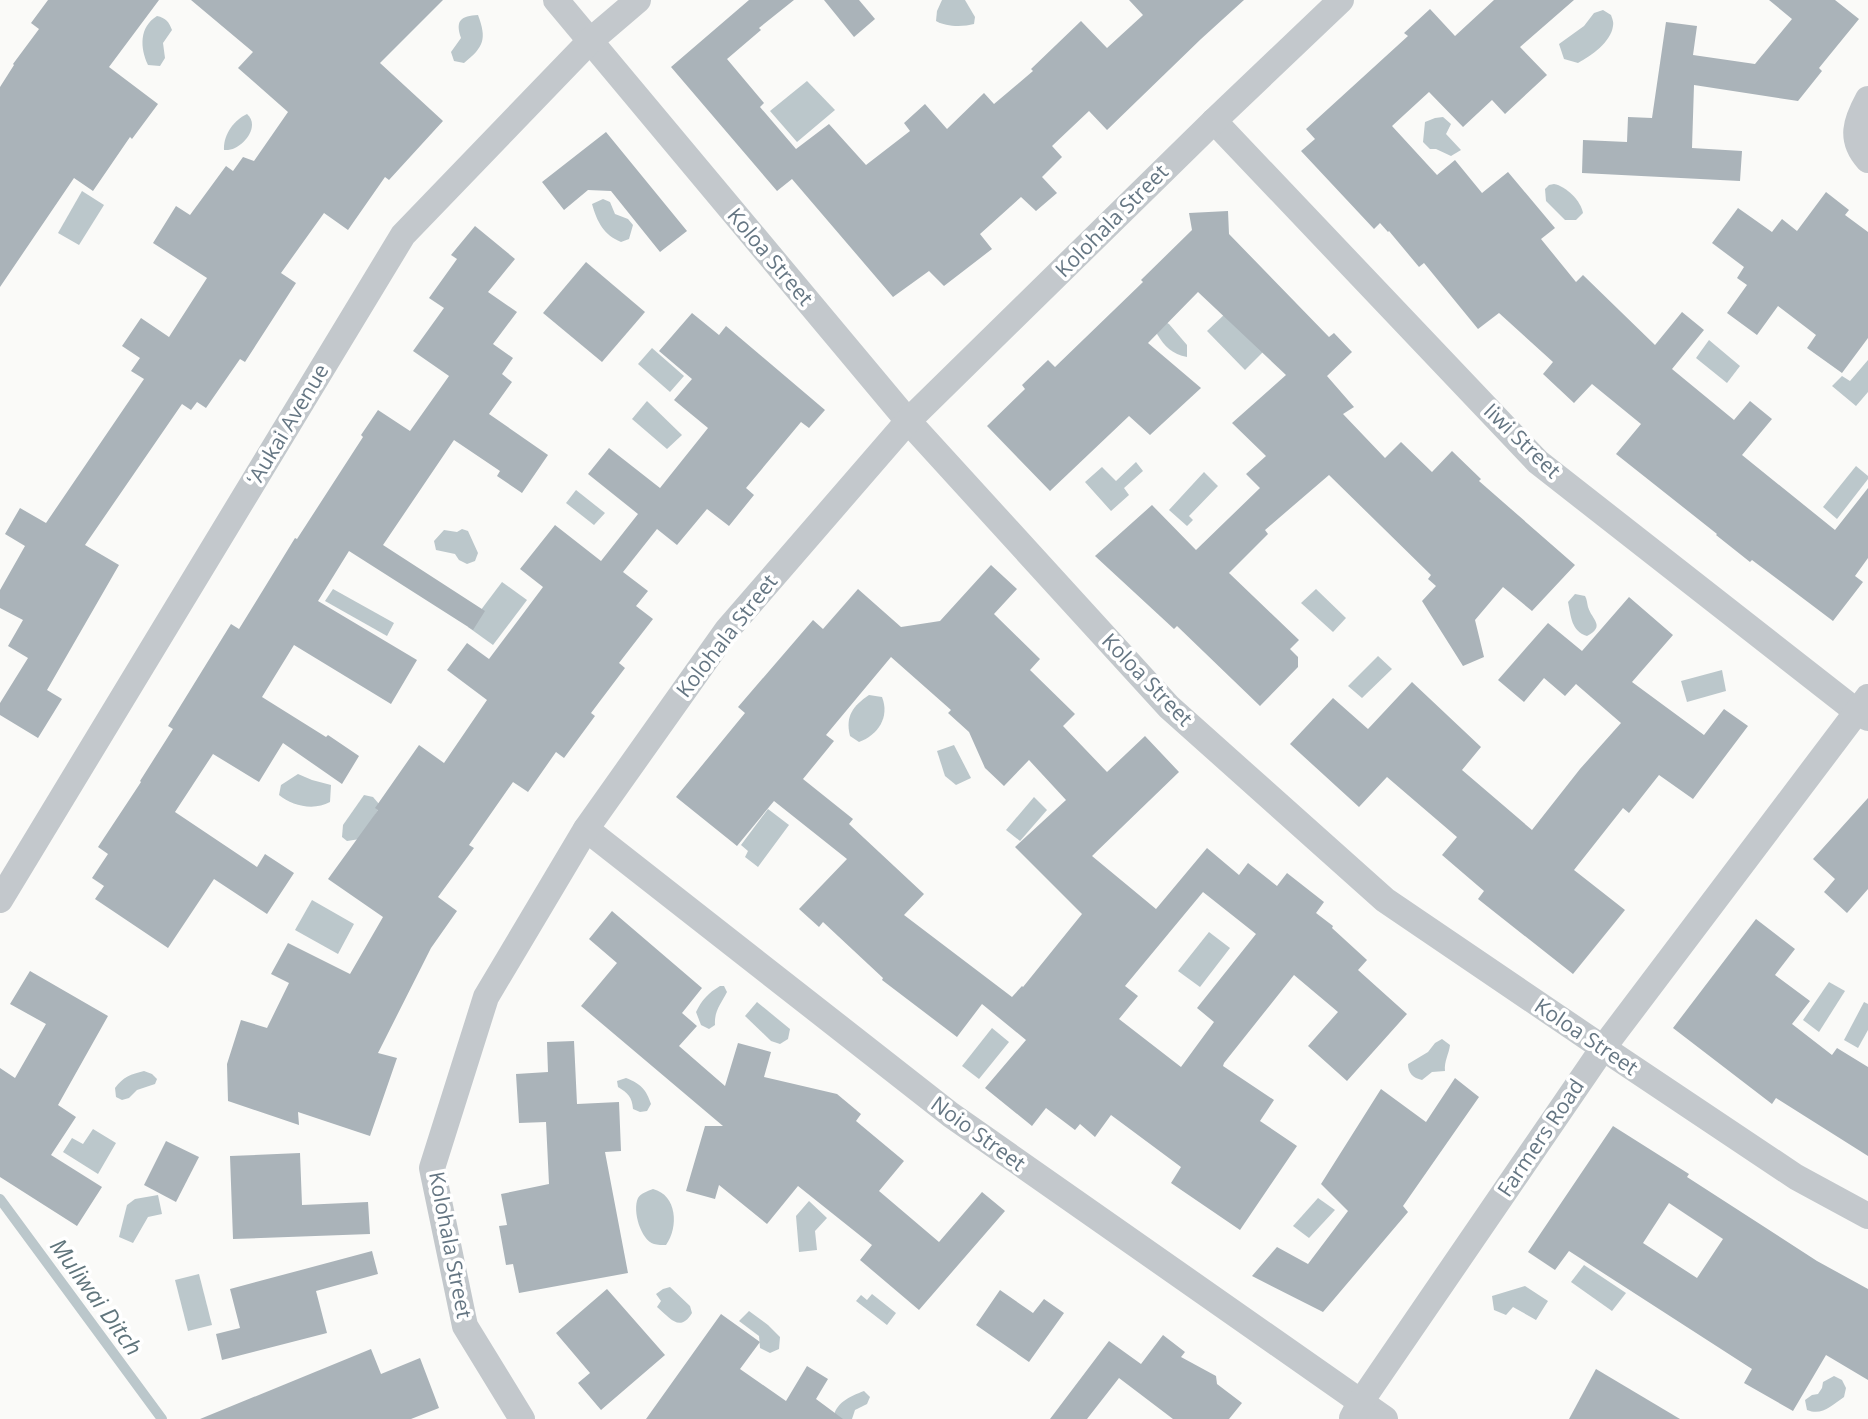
<svg xmlns="http://www.w3.org/2000/svg" width="1868" height="1419" viewBox="0 0 1868 1419" font-family="'Open Sans',sans-serif">
  <rect width="100%" height="100%" fill="#fafaf8"/>
  <!-- water -->
  <g fill="#bbc7cb">
    <path d="M942,0H965L975,17L974,24C963,27 946,27 936,21L937,11Z"/>
    <path d="M1603,10L1611,15C1612,18 1614,22 1613,26C1611,42 1591,56 1578,63L1564,59L1559,44L1584,26L1594,13Z"/>
    <path d="M478,15C487,39 484,47 464,63L454,61L451,52L461,38C455,20 461,16 478,15Z"/>
    <path d="M157,16C166,18 169,22 172,30L163,43L165,58L160,66L148,65C140,48 139,27 157,16Z"/>
    <polygon points="807,81 835,110 797,142 770,111"/>
    <path d="M247,114C262,127 240,152 224,150C223,135 234,120 247,114Z"/>
    <polygon points="1443,117 1451,124 1446,134 1461,150 1451,156 1436,149 1430,149 1423,142 1425,122 1435,118"/>
    <path d="M1554,184C1566,186 1581,201 1583,213L1576,220H1565L1546,201L1545,189L1549,185Z"/>
    <polygon points="82,191 104,205 79,245 58,233"/>
    <path d="M603,199L610,202L615,214L628,219L633,225L629,239L621,242C604,235 597,222 592,204Z"/>
    <polygon points="1226,313 1263,352 1245,370 1207,331"/>
    <path d="M1160,319L1169,324L1187,345V357C1172,354 1165,347 1157,334Z"/>
    <polygon points="1709,340 1740,366 1727,383 1696,358"/>
    <polygon points="652,348 684,376 670,392 638,364"/>
    <polygon points="1868,360 1868,392 1856,406 1832,386 1842,376 1850,381"/>
    <polygon points="647,401 682,435 667,449 632,419"/>
    <polygon points="1136,462 1143,471 1124,488 1129,495 1111,511 1085,482 1102,467 1116,481"/>
    <polygon points="1856,466 1868,476 1868,479 1837,519 1823,507"/>
    <polygon points="1204,472 1218,486 1189,516 1193,520 1187,526 1169,510"/>
    <polygon points="576,490 605,513 594,525 566,503"/>
    <polygon points="462,529 468,531 478,553 475,561 467,564 459,560 455,554 436,550 434,541 444,530 457,532"/>
    <polygon points="502,582 527,600 493,645 468,627"/>
    <polygon points="333,589 394,623 387,636 325,601"/>
    <polygon points="1316,589 1346,618 1333,632 1301,603"/>
    <path d="M1575,594L1585,596C1587,599 1587,603 1588,607C1592,620 1606,626 1587,636C1571,631 1571,616 1568,602Z"/>
    <polygon points="1378,656 1392,669 1362,698 1348,686"/>
    <polygon points="1722,670 1726,691 1687,702 1681,681"/>
    <path d="M869,695L882,697C890,717 878,735 859,742L850,736C845,716 853,706 869,695Z"/>
    <polygon points="954,745 971,778 956,785 945,776 937,751"/>
    <path d="M298,774L312,780L331,785L330,802C314,811 292,806 279,795L281,785Z"/>
    <polygon points="364,795 373,797 379,804 378,810 360,839 347,841 342,837 343,825"/>
    <polygon points="1034,797 1047,810 1020,841 1006,830"/>
    <polygon points="768,809 789,825 758,867 745,857 748,851 741,845"/>
    <polygon points="312,900 354,924 338,954 295,930"/>
    <polygon points="1209,932 1230,948 1200,987 1178,971"/>
    <polygon points="1829,982 1845,991 1819,1032 1803,1020"/>
    <path d="M720,986H724L727,992C721,1004 714,1011 715,1025L709,1029L701,1025L696,1012C702,1000 708,993 720,986Z"/>
    <polygon points="757,1002 790,1029 788,1039 780,1044 771,1041 745,1016"/>
    <polygon points="1864,1002 1868,1004 1868,1030 1858,1048 1844,1040"/>
    <polygon points="992,1028 1009,1042 979,1079 962,1066"/>
    <path d="M1442,1039L1450,1045C1449,1054 1444,1061 1445,1071L1432,1072L1422,1080C1413,1078 1408,1073 1408,1064L1428,1052L1435,1043Z"/>
    <path d="M144,1071L152,1074L157,1079L155,1084L137,1090L129,1098L122,1100L116,1097L115,1088C123,1077 131,1074 144,1071Z"/>
    <path d="M626,1078C641,1084 646,1089 651,1104L647,1111L640,1112L633,1109C632,1097 628,1093 618,1087L617,1081Z"/>
    <polygon points="93,1129 116,1143 98,1174 63,1152 72,1138 83,1144"/>
    <path d="M653,1189C677,1195 679,1227 666,1245C663,1245 657,1245 654,1244C641,1240 632,1211 638,1198C641,1193 648,1191 653,1189Z"/>
    <polygon points="158,1195 162,1214 148,1217 133,1243 119,1237 127,1205 135,1199"/>
    <polygon points="1318,1198 1335,1210 1309,1238 1293,1226"/>
    <polygon points="809,1201 827,1218 815,1231 817,1250 799,1252 796,1216"/>
    <polygon points="1584,1265 1626,1293 1612,1311 1571,1282"/>
    <polygon points="199,1274 212,1325 188,1331 175,1280"/>
    <polygon points="1525,1286 1548,1301 1536,1320 1513,1307 1506,1315 1494,1310 1492,1296"/>
    <path d="M670,1287L690,1306L692,1313C680,1333 670,1318 657,1307L661,1301L656,1294L663,1289Z"/>
    <polygon points="872,1294 896,1313 887,1325 856,1301 861,1295 867,1300"/>
    <polygon points="749,1311 768,1325 780,1337 779,1349 770,1353 760,1348 759,1336 739,1321"/>
    <path d="M1834,1376L1842,1380L1846,1388L1844,1397C1831,1406 1822,1416 1807,1410L1805,1400L1812,1395L1818,1394L1822,1388L1823,1382Z"/>
    <path d="M864,1391L870,1397L867,1404L855,1410L852,1419H833C836,1402 849,1397 864,1391Z"/>
  </g>
  <g fill="none" stroke-linecap="round" stroke-linejoin="round">
    <!-- stream -->
    <polyline stroke="#bbc7cb" stroke-width="10" points="0,1199 162,1419"/>
  </g>
  <!-- building -->
  <g fill="#aab3b9" fill-rule="evenodd">
    <polygon points="48,0 159,0 109,67 158,104 132,139 130,137 93,191 74,178 0,287 0,87 14,65 13,64 39,29 31,23"/>
    <polygon points="191,0 443,0 380,63 443,121 389,180 385,177 348,230 324,213 281,273 296,283 245,362 240,359 206,408 197,402 191,410 182,404 85,545 119,565 47,690 62,699 38,738 0,715 0,703 28,658 8,646 23,620 0,608 0,590 25,546 5,534 20,508 46,523 144,379 131,371 140,358 122,346 141,318 169,337 207,278 153,243 176,206 190,215 226,166 233,171 243,157 254,161 288,112 238,68 253,52"/>
    <polygon points="749,0 794,0 759,28 761,30 727,59 764,103 760,107 796,149 829,124 866,165 910,131 904,123 925,104 947,129 984,93 994,104 1033,71 1031,69 1081,21 1107,48 1143,15 1129,0 1244,0 1201,39 1107,130 1089,111 1052,146 1062,157 1042,177 1057,193 1036,211 1021,197 980,234 992,249 944,286 929,271 893,297 792,179 777,191 671,67"/>
    <polygon points="824,0 859,0 875,19 854,37"/>
    <polygon points="1494,0 1574,0 1520,47 1547,75 1505,114 1492,100 1463,127 1429,92 1392,126 1437,175 1455,160 1482,193 1508,172 1555,228 1541,239 1576,282 1583,275 1655,345 1682,312 1704,330 1672,369 1734,420 1750,401 1772,419 1742,455 1835,530 1868,488 1868,558 1855,576 1863,582 1833,621 1752,560 1750,562 1716,535 1717,534 1616,454 1641,424 1592,384 1574,403 1543,374 1553,362 1499,313 1478,329 1424,263 1419,267 1389,231 1388,232 1380,223 1374,229 1301,151 1315,139 1306,129 1408,36 1404,33 1430,9 1455,36"/>
    <polygon points="1769,0 1835,0 1859,19 1819,68 1822,71 1798,101 1694,85 1692,148 1742,151 1740,181 1582,173 1583,140 1627,142 1628,117 1652,118 1666,22 1697,26 1693,55 1755,64 1792,19"/>
    <polygon points="606,132 687,231 660,252 611,191 588,190 564,210 542,182"/>
    <polygon points="1826,192 1849,210 1845,215 1868,232 1868,338 1842,373 1807,348 1816,335 1778,306 1757,335 1727,313 1747,285 1737,278 1744,267 1712,243 1738,208 1772,232 1782,219 1797,231"/>
    <polygon points="1228,211 1229,234 1329,337 1334,333 1352,352 1327,376 1354,407 1343,414 1385,458 1401,442 1432,472 1452,451 1481,479 1479,481 1575,565 1532,611 1503,587 1475,620 1484,657 1463,666 1422,601 1436,586 1428,579 1431,575 1329,475 1265,530 1268,534 1229,573 1299,640 1290,649 1298,657 1298,667 1260,706 1177,626 1174,629 1095,556 1152,505 1196,550 1260,488 1246,474 1266,456 1232,423 1286,375 1198,292 1148,343 1201,388 1150,435 1129,416 1050,491 987,426 1025,389 1022,385 1048,360 1055,367 1143,282 1141,280 1192,230 1189,213"/>
    <polygon points="475,226 515,259 488,292 517,312 493,344 513,358 502,374 512,382 489,414 548,455 522,493 497,476 500,471 454,440 383,545 485,611 473,630 349,551 318,601 417,660 391,704 294,645 262,697 326,737 328,735 359,756 342,784 283,743 259,782 213,754 175,812 257,867 265,854 294,873 267,914 214,879 168,948 95,899 104,886 92,878 108,854 98,847 141,782 140,781 173,729 168,726 231,624 239,629 295,538 297,539 363,437 361,435 378,410 410,431 449,376 413,351 444,308 429,298 457,259 451,255"/>
    <polygon points="586,262 645,312 602,362 543,313"/>
    <polygon points="692,313 719,335 726,326 825,410 809,428 801,422 746,488 754,495 729,526 707,509 677,545 657,529 623,572 648,591 636,606 653,619 619,663 625,668 591,713 595,716 564,758 556,752 528,792 513,782 469,845 474,848 438,897 457,911 431,948 378,1053 397,1058 370,1136 298,1112 299,1125 228,1101 227,1064 241,1020 267,1028 289,983 271,974 288,943 350,974 383,917 328,879 378,810 375,808 419,745 444,763 487,700 447,670 467,643 489,659 543,587 520,569 555,525 601,561 638,514 588,474 609,448 660,488 708,428 674,400 692,379 659,351"/>
    <path d="M991,565L1017,589L994,614L1040,659L1030,670L1075,714L1063,726L1107,772L1145,736L1179,772L1092,856L1156,909L1207,848L1239,875L1248,863L1277,886L1287,873L1324,902L1316,913L1333,926L1332,928L1367,960L1358,970L1407,1014L1347,1081L1308,1046L1338,1012L1294,975L1224,1063L1223,1066L1274,1100L1260,1121L1297,1146L1240,1230L1171,1183L1181,1167L1111,1115L1095,1137L1080,1124L1075,1130L1046,1108L1032,1126L985,1088L1026,1040L982,1004L957,1037L882,980L883,978L823,922L819,927L799,909L847,859L774,801L737,846L676,797L745,713L738,707L813,620L823,629L858,589L901,627L940,621ZM891,657L951,710L948,713L969,732L985,768L1004,786L1029,760L1066,800L1015,847L1082,914L1023,987L1022,986L1012,997L904,915L924,894L849,824L853,819L803,779L834,741L826,735ZM1203,892L1256,934L1197,1008L1214,1022L1181,1067L1119,1019L1138,996L1125,986Z"/>
    <polygon points="1629,597 1673,635 1632,682 1704,735 1724,709 1748,726 1693,799 1659,775 1629,813 1623,808 1574,870 1625,910 1573,974 1478,899 1484,891 1442,855 1457,837 1387,777 1359,807 1290,744 1333,698 1368,729 1412,682 1481,747 1462,770 1532,830 1580,769 1621,723 1576,684 1565,696 1544,678 1524,702 1498,680 1548,623 1582,651"/>
    <polygon points="1868,798 1868,889 1847,913 1824,892 1835,879 1813,859"/>
    <polygon points="612,911 702,988 682,1013 697,1026 679,1046 725,1086 738,1043 771,1052 764,1077 837,1094 861,1114 856,1121 904,1161 879,1191 939,1242 982,1192 1005,1211 919,1310 860,1260 872,1245 798,1186 767,1224 719,1185 715,1199 686,1191 705,1126 723,1126 581,1006 617,963 589,939"/>
    <polygon points="1756,919 1795,949 1775,975 1810,1001 1792,1024 1832,1055 1837,1048 1868,1067 1868,1156 1776,1098 1772,1104 1673,1028"/>
    <polygon points="30,971 108,1016 58,1105 76,1117 51,1155 102,1187 77,1226 0,1177 0,1068 15,1078 46,1024 10,1004"/>
    <polygon points="574,1041 577,1104 619,1102 621,1151 605,1152 628,1273 519,1293 513,1264 506,1265 499,1226 507,1225 501,1194 549,1184 546,1122 519,1123 516,1074 548,1072 547,1042"/>
    <polygon points="1455,1078 1479,1097 1403,1206 1408,1212 1323,1312 1252,1276 1277,1247 1308,1264 1348,1211 1321,1184 1381,1089 1426,1122"/>
    <path d="M1613,1126L1689,1174L1687,1177L1817,1261L1868,1289V1380L1826,1355L1793,1411L1744,1383L1752,1369L1569,1251L1555,1270L1528,1252ZM1669,1203L1723,1239L1697,1278L1643,1243Z"/>
    <polygon points="166,1141 199,1157 176,1202 144,1185"/>
    <polygon points="300,1153 302,1205 368,1202 370,1234 233,1239 230,1156"/>
    <polygon points="372,1251 378,1274 316,1291 327,1333 222,1360 216,1334 240,1328 230,1289"/>
    <polygon points="607,1289 665,1355 601,1410 578,1383 590,1373 556,1333"/>
    <polygon points="1000,1290 1033,1313 1044,1299 1064,1313 1029,1362 976,1325"/>
    <polygon points="721,1314 760,1342 740,1369 786,1401 807,1366 828,1379 816,1399 843,1419 646,1419"/>
    <polygon points="1163,1335 1185,1352 1181,1357 1216,1376 1217,1384 1242,1403 1229,1419 1173,1419 1119,1378 1087,1419 1050,1419 1109,1341 1141,1364"/>
    <polygon points="371,1349 381,1374 420,1358 439,1408 411,1419 200,1419"/>
    <polygon points="1596,1369 1680,1419 1569,1419"/>
  </g>
  <g fill="none" stroke-linecap="round" stroke-linejoin="round">
    <!-- street -->
    <g stroke="#c3c8cc" stroke-width="26">
      <polyline points="556,0 908,421 1169,707 1385,900 1603,1048 1796,1177 1868,1216"/>
      <path d="M1868,99C1856,121 1849,139 1868,160"/>
      <polyline points="1214,121 1538,462 1856,711 1868,718"/>
      <polyline points="586,829 951,1115 1385,1419"/>
      <polyline points="0,900 403,235 590,41 638,0"/>
      <polyline points="1352,1418 1360,1403 1603,1048 1868,697"/>
      <polyline points="522,1419 465,1326 432,1168 486,997 586,829 727,630 908,421 1214,121 1341,0"/>
    </g>
  </g>
  <g text-anchor="middle" stroke-width="7" stroke-linejoin="round" paint-order="stroke">
    <!-- street labels -->
    <g font-size="21" fill="#657683" stroke="#fff">
      <text transform="translate(1112 221) rotate(-45)" y="7">Kolohala Street</text>
      <text transform="translate(770 257) rotate(50)" y="7">Koloa Street</text>
      <text transform="translate(288 425) rotate(-59)" y="7">ʻAukai Avenue</text>
      <text transform="translate(1522 441) rotate(44)" y="7">Iiwi Street</text>
      <text transform="translate(727 636) rotate(-52)" y="7">Kolohala Street</text>
      <text transform="translate(1147 680) rotate(46)" y="7">Koloa Street</text>
      <text transform="translate(1586 1037) rotate(34)" y="7">Koloa Street</text>
      <text transform="translate(978 1134) rotate(36)" y="7">Noio Street</text>
      <text transform="translate(1541 1138) rotate(-56)" y="7">Farmers Road</text>
      <text transform="translate(450 1245) rotate(79)" y="7">Kolohala Street</text>
    </g>
    <!-- water labels -->
    <g font-size="23" font-style="italic" fill="#60757c" stroke="#fff">
      <text transform="translate(96 1297) rotate(54)" y="8">Muliwai Ditch</text>
    </g>
  </g>
</svg>
